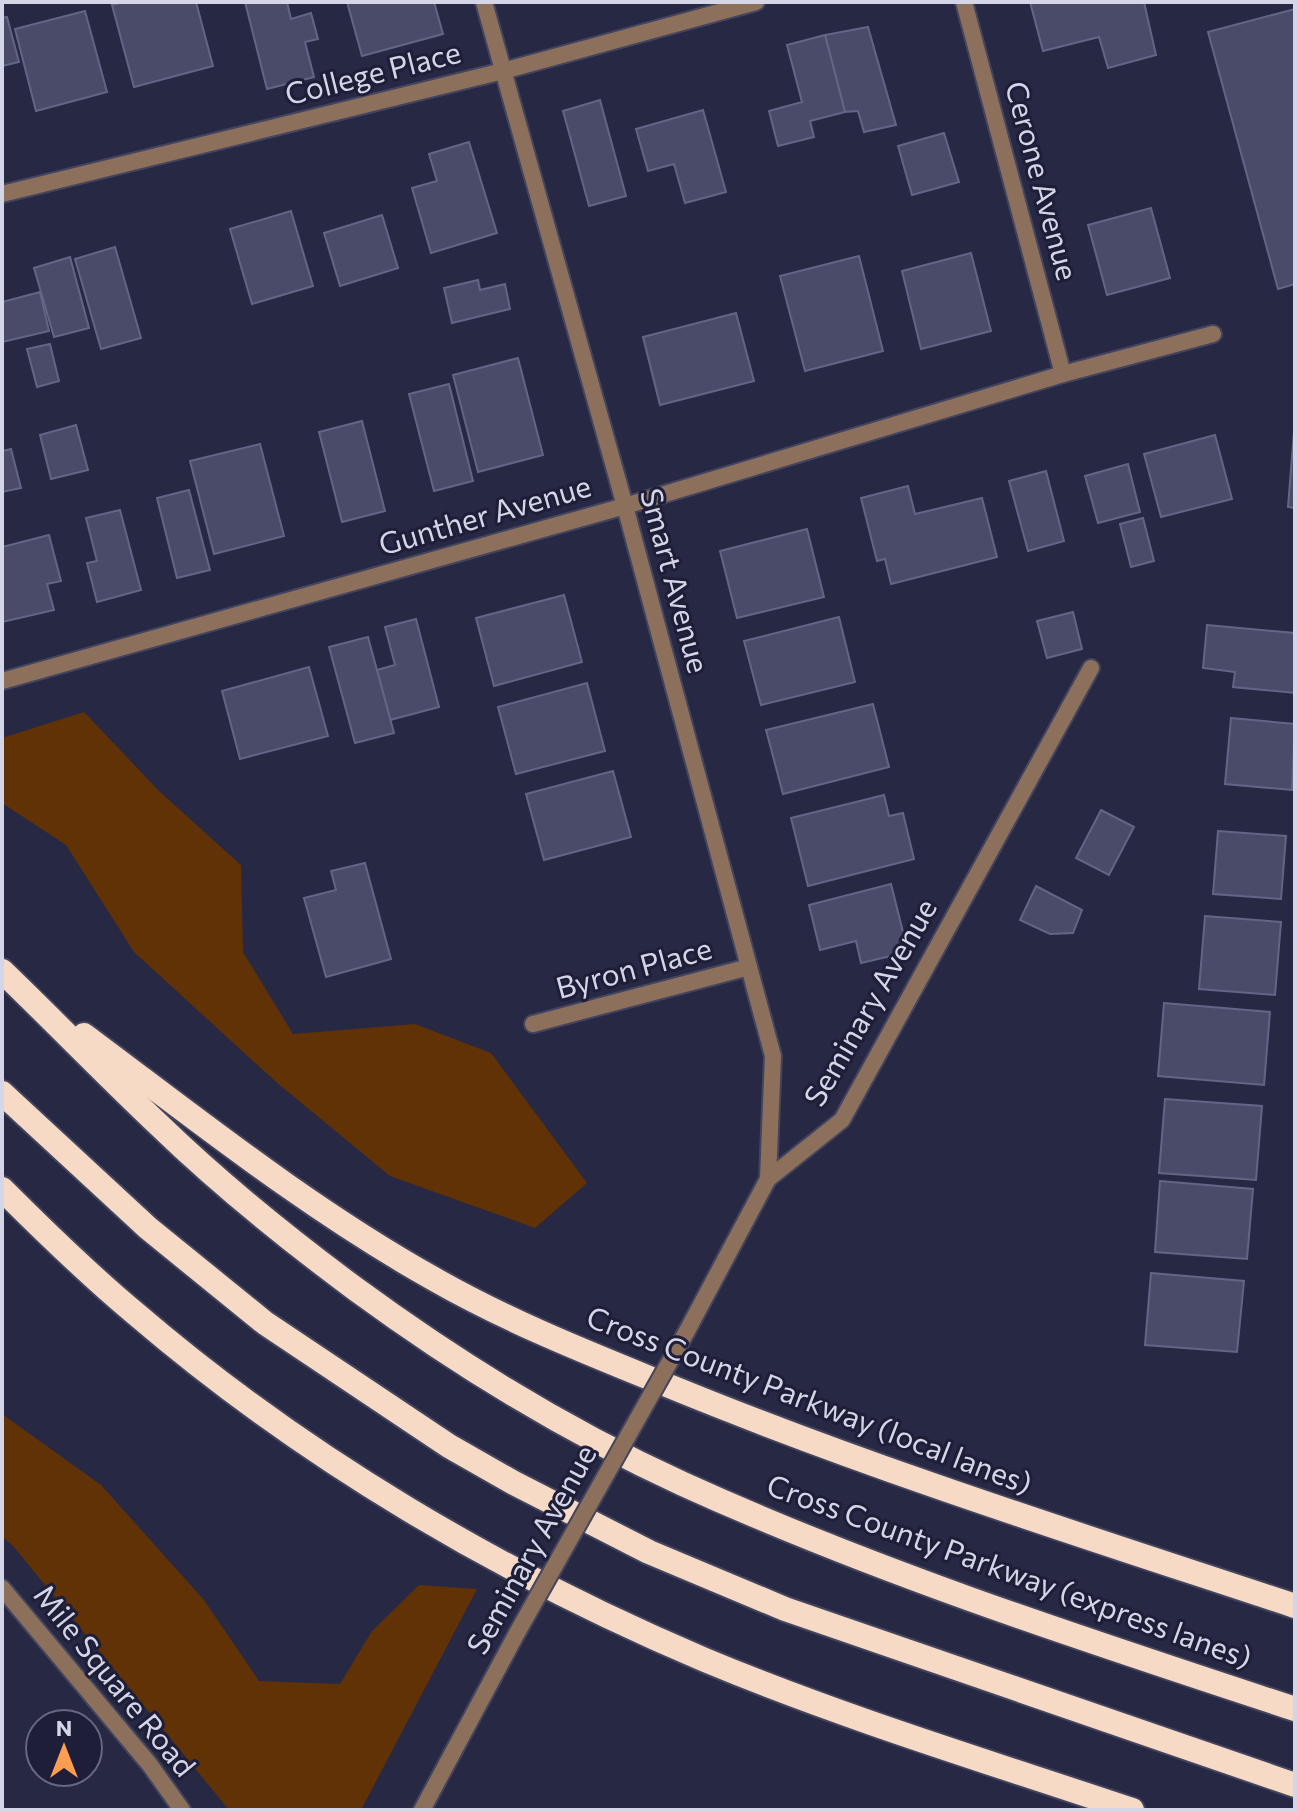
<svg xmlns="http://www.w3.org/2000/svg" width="1297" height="1812" viewBox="0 0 1297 1812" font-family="Commissioner,sans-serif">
  <rect width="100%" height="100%" fill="#272844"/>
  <!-- green -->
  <g fill="#603206">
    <polygon points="84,712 159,791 241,865 243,952 293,1034 415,1024 491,1053 587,1183 535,1228 390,1176 276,1082 134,952 66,845 2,803 2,738"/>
    <polygon points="2,1414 101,1485 204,1600 259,1681 340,1684 372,1631 419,1585 477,1589 361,1810 229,1810 14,1547 2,1536"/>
  </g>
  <!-- building -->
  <g fill="#494b69" stroke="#636585" stroke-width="2">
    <polygon points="124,2 196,2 213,66 134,87 112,5"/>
    <polygon points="245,2 287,2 291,19 311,13 318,39 305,42 314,77 267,89"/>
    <polygon points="347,2 434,2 443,34 362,56"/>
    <polygon points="1030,2 1144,2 1156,55 1108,68 1099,37 1043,51"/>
    <polygon points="1295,9 1295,284 1278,289 1208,32"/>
    <polygon points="85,11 107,92 36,111 15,29"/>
    <polygon points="7,17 19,62 2,66 2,18"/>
    <polygon points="868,27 896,125 864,132 858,111 845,112 825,35"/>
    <polygon points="825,35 845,112 810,121 814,137 778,146 769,111 802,102 787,45"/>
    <polygon points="600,100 626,196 589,206 563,111"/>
    <polygon points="703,110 726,192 685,203 674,164 648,171 636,129"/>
    <polygon points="944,133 959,182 912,195 898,146"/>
    <polygon points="469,142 497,233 431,253 412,188 437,181 429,154"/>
    <polygon points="1151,208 1170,278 1107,295 1088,225"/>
    <polygon points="291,211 313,286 252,304 230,229"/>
    <polygon points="382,215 398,268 340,286 324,233"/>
    <polygon points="115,247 141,338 101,349 75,259"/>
    <polygon points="971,253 991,331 921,349 902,271"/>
    <polygon points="859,256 883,351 805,371 780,276"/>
    <polygon points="70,257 89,328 54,337 34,268"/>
    <polygon points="478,280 480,290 505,284 510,309 452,323 444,288"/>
    <polygon points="40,292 49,331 2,342 2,302"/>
    <polygon points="736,313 754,381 660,405 643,337"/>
    <polygon points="50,344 59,381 37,387 27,349"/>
    <polygon points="518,358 543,455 478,472 453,375"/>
    <polygon points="449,384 473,481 434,491 409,394"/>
    <polygon points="1295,419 1295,508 1288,507"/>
    <polygon points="362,421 385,511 342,522 319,432"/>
    <polygon points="76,425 88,470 51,479 40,435"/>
    <polygon points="1215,435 1232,499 1161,517 1144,454"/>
    <polygon points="260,444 284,536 214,554 190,461"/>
    <polygon points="11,449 21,488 2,492 2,451"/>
    <polygon points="1128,464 1140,512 1098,523 1085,476"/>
    <polygon points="1046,471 1064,541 1028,551 1009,481"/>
    <polygon points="908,486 915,514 982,498 997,557 891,584 885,559 877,561 861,498"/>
    <polygon points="189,490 210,570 177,578 157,498"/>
    <polygon points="120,510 141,590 97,602 87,563 97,561 86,518"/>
    <polygon points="1143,518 1154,561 1131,567 1120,524"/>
    <polygon points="807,529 824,597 737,618 720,551"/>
    <polygon points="49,535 61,581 47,584 54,610 2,622 2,547"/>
    <polygon points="564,595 582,662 494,686 476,618"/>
    <polygon points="1073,612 1082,649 1047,658 1037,621"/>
    <polygon points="839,617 855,682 761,705 744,641"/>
    <polygon points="416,619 439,707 390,720 377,670 395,665 385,627"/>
    <polygon points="1207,625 1295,633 1295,693 1233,687 1235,672 1203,668"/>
    <polygon points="368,637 394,733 355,743 329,647"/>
    <polygon points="309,667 328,736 240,759 222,691"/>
    <polygon points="587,683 605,751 516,774 498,707"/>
    <polygon points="873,704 889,767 783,794 766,730"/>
    <polygon points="1231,718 1295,724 1292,790 1225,784"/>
    <polygon points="613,771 631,837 544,860 526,794"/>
    <polygon points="884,795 889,816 903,813 914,859 808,886 791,818"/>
    <polygon points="1101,810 1134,827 1109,875 1076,858"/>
    <polygon points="1218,831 1286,836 1281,899 1213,894"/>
    <polygon points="365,863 391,959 326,977 304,898 336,890 331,871"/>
    <polygon points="891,884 908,952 861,963 856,941 820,950 809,905"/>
    <polygon points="1036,886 1082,910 1073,933 1050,934 1020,920"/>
    <polygon points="1205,916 1281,922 1275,995 1199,989"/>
    <polygon points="1164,1003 1270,1012 1264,1085 1158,1076"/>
    <polygon points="1165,1099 1262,1106 1256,1180 1159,1173"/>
    <polygon points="1160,1181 1253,1189 1247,1259 1155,1252"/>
    <polygon points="1151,1273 1244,1281 1237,1352 1145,1345"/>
  </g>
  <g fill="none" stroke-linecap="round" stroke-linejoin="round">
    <defs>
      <g id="minor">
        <polyline points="964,2 1063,374"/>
        <polyline points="503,71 756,2"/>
        <polyline points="2,681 625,506 1063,374 1213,334"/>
        <polyline points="533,1024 749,967"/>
        <polyline points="768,1179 842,1120 1091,668"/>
        <polyline points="2,1588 150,1765 182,1810"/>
      </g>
      <g id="tertiary">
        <polyline points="484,2 625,506 773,1056 768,1179 687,1331"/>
        <polyline points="2,194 503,71"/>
        <polyline points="422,1810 517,1633"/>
      </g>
      <g id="motorway">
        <path d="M2,971C55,1022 106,1075 159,1125C221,1185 288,1239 357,1290C458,1364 569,1432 683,1484C881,1574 1089,1641 1295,1709"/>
        <path d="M84,1035C198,1120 309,1209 434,1279C511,1323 593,1355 674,1388C877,1471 1087,1537 1295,1606"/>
        <polyline points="2,1093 148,1228 265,1323 449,1446 514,1483 649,1552 785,1609 1295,1785"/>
        <path d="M2,1189C45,1232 89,1275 136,1314C304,1458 502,1574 705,1660C844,1718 989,1762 1132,1810"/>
      </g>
    </defs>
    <!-- minor casing -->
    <use href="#minor" stroke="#43445e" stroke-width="20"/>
    <!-- tertiary casing -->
    <use href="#tertiary" stroke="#43445e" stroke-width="20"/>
    <!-- motorway casing -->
    <use href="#motorway" stroke="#43445e" stroke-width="28"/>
    <!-- minor -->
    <use href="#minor" stroke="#8d705b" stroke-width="16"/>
    <!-- tertiary -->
    <use href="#tertiary" stroke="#8d705b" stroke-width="16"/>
    <!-- motorway -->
    <use href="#motorway" stroke="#f7dac5" stroke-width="24"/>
    <defs>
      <polyline id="tertiary-bridge" points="517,1633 687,1331"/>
    </defs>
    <!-- tertiary-bridge casing -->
    <use href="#tertiary-bridge" stroke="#43445e" stroke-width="20" stroke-linecap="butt"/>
    <!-- tertiary-bridge -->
    <use href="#tertiary-bridge" stroke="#8d705b" stroke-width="16"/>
  </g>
  <g text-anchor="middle" stroke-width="6" stroke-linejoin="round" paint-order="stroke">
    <!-- street labels -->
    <g font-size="30" fill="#d4d6e8" stroke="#1e1e39">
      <text transform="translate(373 74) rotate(-14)" y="10">College Place</text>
      <text transform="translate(1041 181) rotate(75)" y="10">Cerone Avenue</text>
      <text transform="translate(485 516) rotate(-16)" y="10">Gunther Avenue</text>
      <text transform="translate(674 581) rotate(75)" y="10">Smart Avenue</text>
      <text transform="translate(634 969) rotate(-15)" y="10">Byron Place</text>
      <text transform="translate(871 1003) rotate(-60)" y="10">Seminary Avenue</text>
      <text transform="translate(809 1401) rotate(21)" y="10">Cross County Parkway (local lanes)</text>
      <text transform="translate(532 1550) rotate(-61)" y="10">Seminary Avenue</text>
      <text transform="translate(1009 1572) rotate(20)" y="10">Cross County Parkway (express lanes)</text>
      <text transform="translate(114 1681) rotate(51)" y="10">Mile Square Road</text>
    </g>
  </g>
  <!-- border -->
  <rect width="1297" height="1812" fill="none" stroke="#d4d6e8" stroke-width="8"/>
  <!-- north arrow -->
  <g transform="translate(64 1748)"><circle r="38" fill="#1e1e39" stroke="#67687f" stroke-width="2"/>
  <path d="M0-6L14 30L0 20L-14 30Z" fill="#fc9e52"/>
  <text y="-12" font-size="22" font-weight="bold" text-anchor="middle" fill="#d4d6e8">N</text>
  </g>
</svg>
